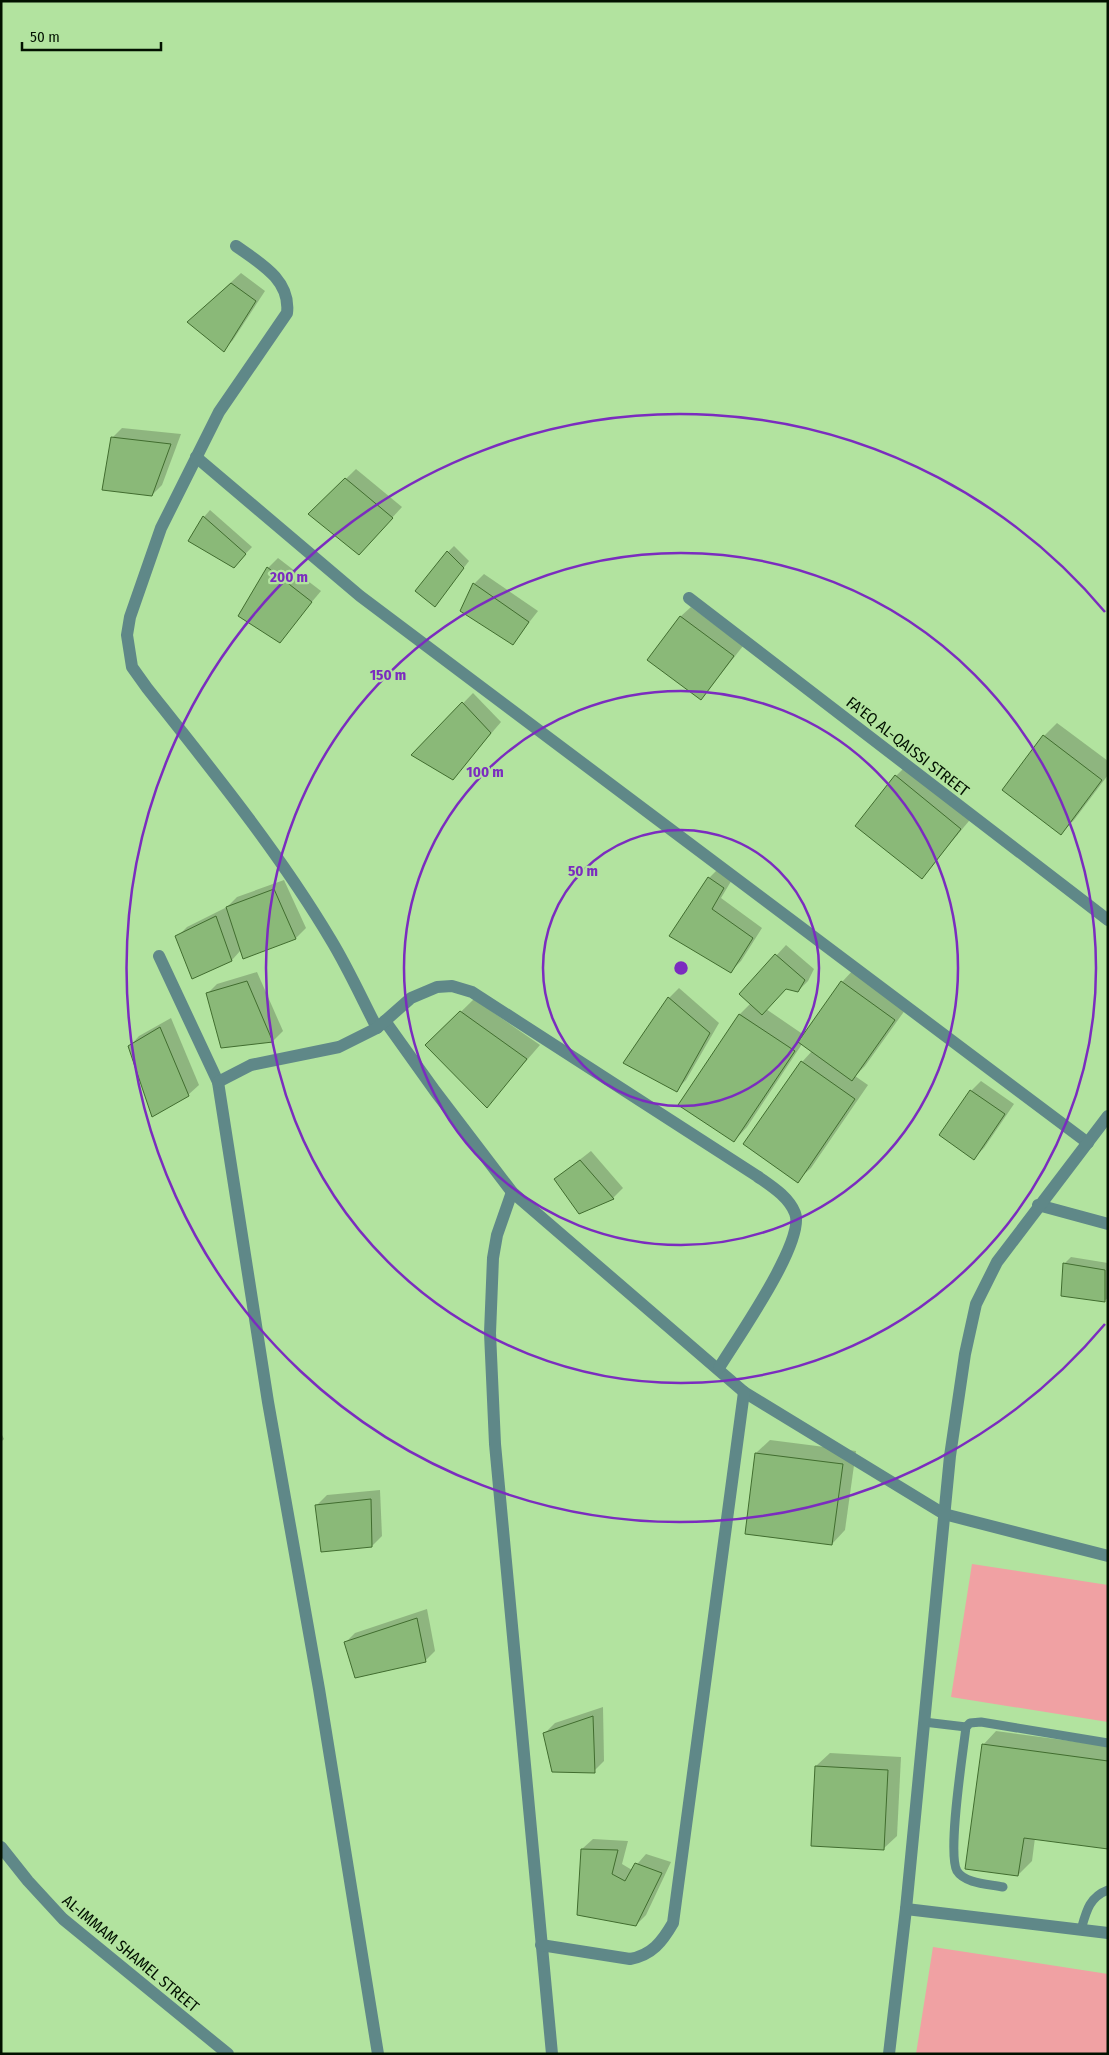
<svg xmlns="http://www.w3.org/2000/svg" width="1109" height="2055" viewBox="0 0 1109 2055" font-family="'Fira Sans Condensed',sans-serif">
  <rect width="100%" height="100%" fill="#b2e39f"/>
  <!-- green -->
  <g fill="#f0a1a3">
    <polygon points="972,1564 1108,1585 1108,1722 951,1697"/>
    <polygon points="933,1947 1108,1974 1108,2054 916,2054"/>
  </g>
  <!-- shadow -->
  <g fill="#0003">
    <polygon points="241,273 265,291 233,340 223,350 199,312"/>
    <polygon points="122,428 181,434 162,485 152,495 112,438"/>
    <polygon points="356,469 402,507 369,543 310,514"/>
    <polygon points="210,510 252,547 234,566 204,517"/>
    <polygon points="454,546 469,561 435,605 448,552"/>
    <polygon points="278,558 321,591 279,641 240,616 268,568"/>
    <polygon points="484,574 538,611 513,643 462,610 474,584"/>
    <polygon points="691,607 743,646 701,699 680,617"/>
    <polygon points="473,693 501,722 453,778 413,755"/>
    <polygon points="1057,723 1108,761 1108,775 1074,820 1061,833 1044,736"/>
    <polygon points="909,763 974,815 922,877 896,776"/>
    <polygon points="719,868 733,878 721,898 762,928 741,961 731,971 670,936 709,878"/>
    <polygon points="284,880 306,928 296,938 243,958 241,950 232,960 193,977 177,937 187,927 227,907 237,897"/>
    <polygon points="786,945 814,969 808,981 798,991 787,988 766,1009 804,1035 842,982 855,968 908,1006 865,1066 855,1076 868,1085 811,1168 797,1181 802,1062 812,1051 802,1044 747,1127 734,1141 680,1105 740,1014 751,1003 741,994"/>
    <polygon points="257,972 283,1031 273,1041 222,1047 207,994 217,984"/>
    <polygon points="679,988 719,1023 686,1080 676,1090 669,998"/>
    <polygon points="474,999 540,1045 487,1106 427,1045"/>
    <polygon points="171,1018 199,1085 188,1095 129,1047 139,1036"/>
    <polygon points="981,1081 1014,1104 984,1148 974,1158 971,1091"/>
    <polygon points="591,1151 623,1188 613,1198 579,1212 555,1179"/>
    <polygon points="1071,1257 1108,1263 1108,1298 1104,1301 1064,1264"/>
    <polygon points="1,1433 4,1439 1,1442"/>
    <polygon points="770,1440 856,1451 845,1530 832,1544 756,1453"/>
    <polygon points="380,1490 382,1536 372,1546 317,1505 327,1495"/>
    <polygon points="427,1609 435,1651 425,1661 345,1643 355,1633"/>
    <polygon points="603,1707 604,1761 594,1771 545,1733 555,1723"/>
    <polygon points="996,1731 1108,1746 1108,1848 1035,1838 1032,1861 1018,1875 983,1745"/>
    <polygon points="830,1753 901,1757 897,1836 883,1849 816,1766"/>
    <polygon points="593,1839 628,1841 622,1864 632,1870 646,1854 671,1862 646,1915 636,1925 582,1849"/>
  </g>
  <!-- building -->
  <g fill="#8ab978" stroke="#416d2f">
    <polygon points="231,283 256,301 224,352 187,322"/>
    <polygon points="111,437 171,444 152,496 102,490"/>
    <polygon points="345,478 393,518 359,555 308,514"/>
    <polygon points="203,516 246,554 234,568 188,541"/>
    <polygon points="447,551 464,568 435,607 415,591"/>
    <polygon points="267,567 312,602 280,643 238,616"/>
    <polygon points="473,583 529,622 513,645 460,611"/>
    <polygon points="680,616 734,656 701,700 647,660"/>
    <polygon points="462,702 491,733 453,780 411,755"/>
    <polygon points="1043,735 1102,780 1061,835 1002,790"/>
    <polygon points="895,775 961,829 922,879 855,826"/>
    <polygon points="708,877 724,888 712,909 753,938 731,973 669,936"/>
    <polygon points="274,889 296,939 243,959 226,907"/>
    <polygon points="216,916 232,961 192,979 175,936"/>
    <polygon points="775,954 805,980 798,992 786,989 762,1015 739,994"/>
    <polygon points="247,981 273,1042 221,1048 206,993"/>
    <polygon points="841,981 895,1020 852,1081 798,1042"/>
    <polygon points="668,997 710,1033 677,1092 623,1063"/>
    <polygon points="460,1011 527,1059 487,1108 425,1045"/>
    <polygon points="739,1014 795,1051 734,1142 678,1105"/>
    <polygon points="160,1027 189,1096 152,1117 128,1046"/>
    <polygon points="801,1061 855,1099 798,1183 743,1144"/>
    <polygon points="970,1090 1005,1114 974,1160 939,1135"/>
    <polygon points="580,1160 614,1199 579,1214 554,1179"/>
    <polygon points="1063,1263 1105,1270 1105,1302 1061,1296"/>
    <polygon points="755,1453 843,1464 832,1545 745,1534"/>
    <polygon points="371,1499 372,1547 321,1552 315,1505"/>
    <polygon points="417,1618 426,1662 355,1678 344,1642"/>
    <polygon points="593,1716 595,1773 552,1772 543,1733"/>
    <polygon points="982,1744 1108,1761 1108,1849 1024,1838 1018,1876 965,1869"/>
    <polygon points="815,1766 888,1770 884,1850 811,1846"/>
    <polygon points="581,1849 618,1850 612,1874 625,1881 635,1863 662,1873 636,1926 577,1915"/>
  </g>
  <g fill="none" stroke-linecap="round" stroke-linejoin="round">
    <!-- service -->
    <g stroke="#5f8888" stroke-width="9">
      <polyline points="924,1722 966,1727"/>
      <path d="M1003,1887C990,1884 965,1884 957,1871C947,1853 963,1753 966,1727L970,1723L981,1722L1108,1743"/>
      <path d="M1081,1930C1086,1912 1089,1897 1108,1890"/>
    </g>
    <!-- minor -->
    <g stroke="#5f8888" stroke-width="12">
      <path d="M236,246C260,263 291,280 287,313L219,412L161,528L130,617L127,635L132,667L147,688C212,770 278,851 331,940C348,968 362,999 377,1028"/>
      <polyline points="196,457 360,596 1088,1143"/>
      <polyline points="689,598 1108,920"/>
      <polyline points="159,956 218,1082 268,1402 319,1689 378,2054"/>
      <polyline points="385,1021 435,1091 512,1192 744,1392 944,1514 1108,1556"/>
      <path d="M218,1082L251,1065L339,1047L377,1028L411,998L437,987L452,986L472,992L757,1176C771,1186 788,1196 795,1213C806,1241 736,1340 719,1368"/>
      <polyline points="512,1192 497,1235 493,1258 490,1333 495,1444 552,2054"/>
      <polyline points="1038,1205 1108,1224"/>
      <polyline points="906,1909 1108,1933"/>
      <path d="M541,1945L630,1959C652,1955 662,1942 673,1923L744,1392"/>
      <polyline points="889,2054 906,1909 950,1456 965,1354 976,1304 997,1262 1108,1116"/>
    </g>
    <!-- tertiary -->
    <polyline stroke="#5f8888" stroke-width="12" points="1,1847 28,1881 63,1919 228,2054"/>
  </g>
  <!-- distance rings -->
  <g fill="none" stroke="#7b2cbf" stroke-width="2.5">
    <circle cx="681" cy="968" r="138"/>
    <circle cx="681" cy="968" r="277"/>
    <circle cx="681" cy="968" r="415"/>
    <path d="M1105 1324A554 554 0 1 1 1105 612"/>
  </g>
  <g text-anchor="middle" stroke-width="4.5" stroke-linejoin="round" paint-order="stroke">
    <!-- street labels -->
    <g font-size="16" fill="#021100" stroke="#b2e39f">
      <text transform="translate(908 746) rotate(38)" y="6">FA'EQ AL-QAISSI STREET</text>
      <text transform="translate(131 1953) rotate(40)" y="6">AL-IMMAM SHAMEL STREET</text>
    </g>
  </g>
  <circle cx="681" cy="968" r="8" fill="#7b2cbf" stroke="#b2e39f" stroke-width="2.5"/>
  <g font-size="15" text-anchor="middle" font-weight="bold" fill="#7b2cbf" stroke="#b2e39f" stroke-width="4.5" stroke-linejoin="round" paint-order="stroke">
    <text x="289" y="582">200 m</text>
    <text x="388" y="680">150 m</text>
    <text x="485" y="777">100 m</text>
    <text x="583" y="876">50 m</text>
  </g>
  <!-- border -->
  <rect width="1109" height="2055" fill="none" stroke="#021100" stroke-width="5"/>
  <!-- scale -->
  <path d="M22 42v8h139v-8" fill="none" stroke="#021100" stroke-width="2.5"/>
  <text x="30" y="42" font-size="15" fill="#021100" stroke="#b2e39f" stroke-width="4" paint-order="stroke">50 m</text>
</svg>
